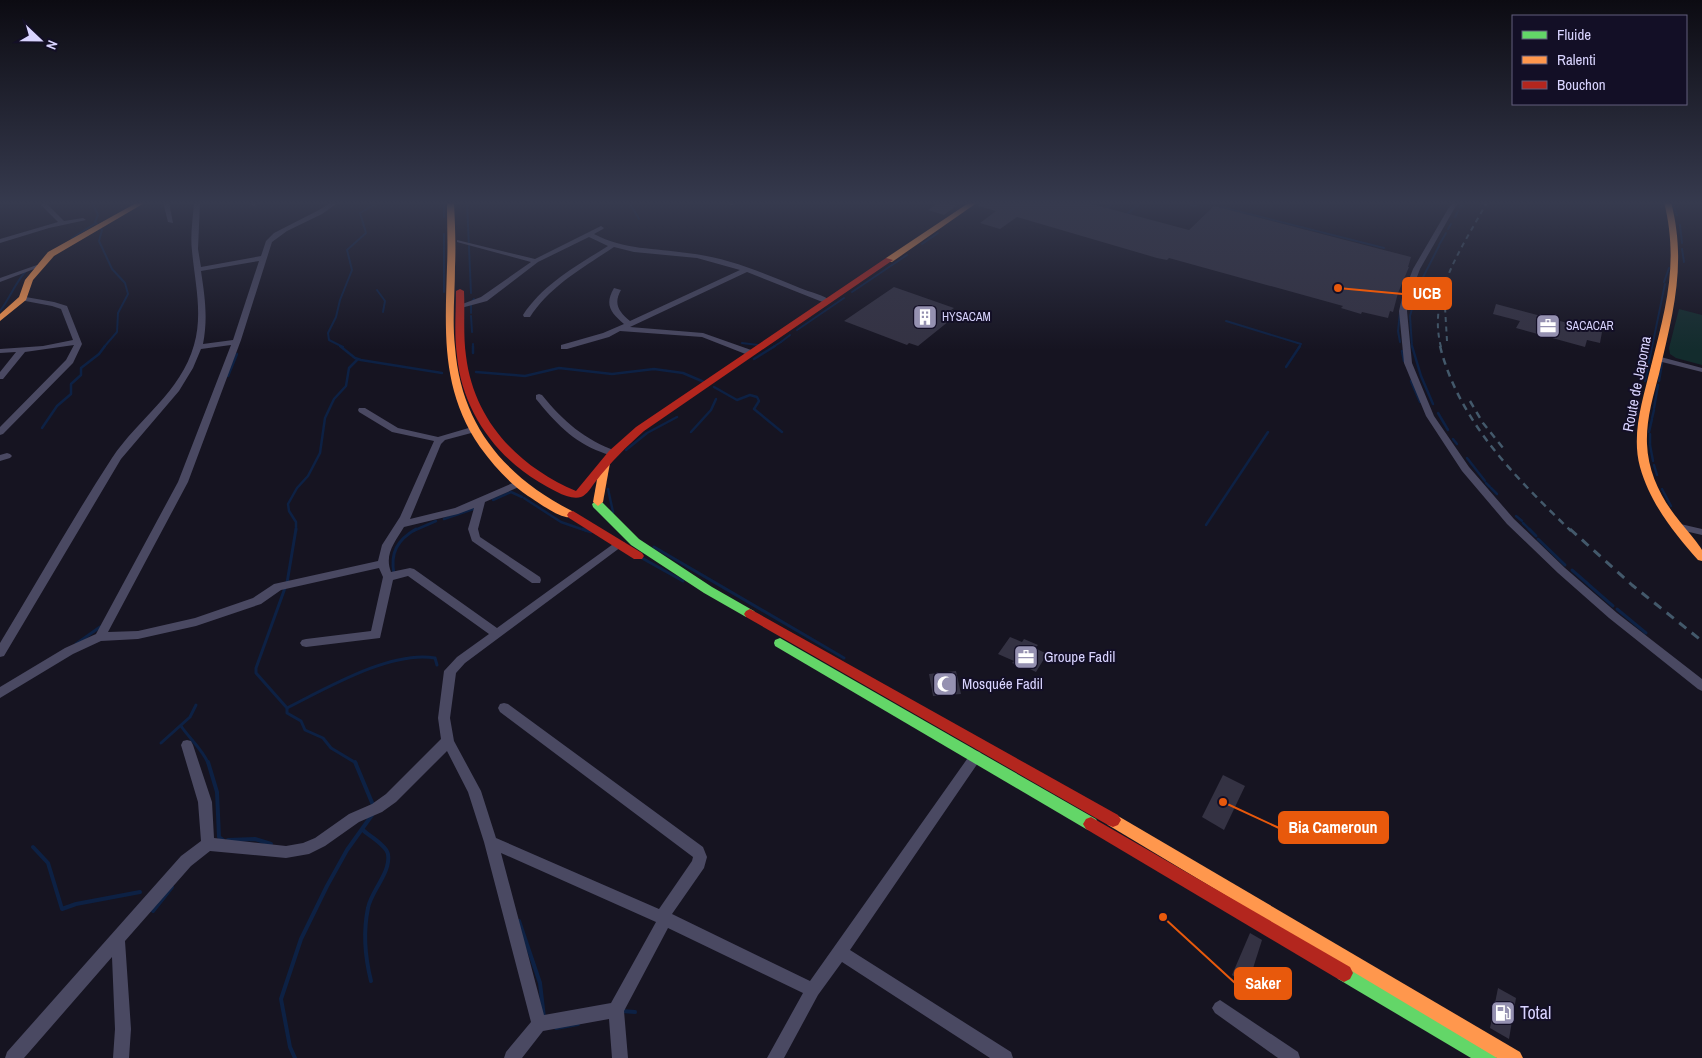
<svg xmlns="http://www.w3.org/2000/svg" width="1702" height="1058" viewBox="0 0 1702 1058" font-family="'Archivo Narrow',sans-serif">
  <rect width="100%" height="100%" fill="#161421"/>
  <!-- green -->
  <polygon fill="#132c2d" points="1679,309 1702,315 1702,365 1676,358 1670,354 1669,348"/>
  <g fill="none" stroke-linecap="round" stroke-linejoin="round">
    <!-- stream-far3 -->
    <g stroke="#0d2144" stroke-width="2">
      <polyline points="92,202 98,215 95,222 102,230 99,241 112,269 125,283 128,294 118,313 117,332 104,347"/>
      <polyline points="444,202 444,217"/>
      <polyline points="467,202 471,293"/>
      <polyline points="629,202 639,219"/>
      <polyline points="1181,202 1196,206"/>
      <polyline points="1672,202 1677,215"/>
      <polyline points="1221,207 1384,248"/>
      <polyline points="1460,207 1462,205"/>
      <polyline points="1106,209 1114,202"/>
      <polyline points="1126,215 1141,202"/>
      <polyline points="1455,217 1458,211"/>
      <polyline points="1680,225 1682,243"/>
      <polyline points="1448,229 1451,224"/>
      <polyline points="444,234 444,246"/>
      <polyline points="72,238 96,223"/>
      <polyline points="922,244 938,233"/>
      <polyline points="1439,245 1446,233"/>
      <polyline points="444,247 444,262"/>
      <polyline points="1682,249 1684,262"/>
      <polyline points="444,262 444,273"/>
      <polyline points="444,274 444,292"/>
      <polyline points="1664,282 1669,268"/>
      <polyline points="1419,285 1439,246"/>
      <polyline points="377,290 385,301 383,312"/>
      <polyline points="852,292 907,255"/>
      <path d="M0,311C10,298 15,283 26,271"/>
      <polyline points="1400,312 1398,331 1400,342"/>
      <polyline points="471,313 471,303 474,299"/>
      <polyline points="471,316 472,332"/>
      <polyline points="1226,321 1301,344 1299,347"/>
      <polyline points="797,330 844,298"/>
      <polyline points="781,342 790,335"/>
      <polyline points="742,343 758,345"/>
      <polyline points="473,344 473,347"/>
      <polyline points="343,347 329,340 328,333 336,317 340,300 352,270 347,250 366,233 360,213 379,202"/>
      <polyline points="773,347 781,342"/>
      <polyline points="1412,347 1410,316 1418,287"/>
      <polyline points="1652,347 1665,284"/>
    </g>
    <!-- stream-far2 -->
    <g stroke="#0d2144" stroke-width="2.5">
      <polyline points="340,346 355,358 361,360 442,373"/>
      <polyline points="473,346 473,353"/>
      <polyline points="1412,346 1421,376 1433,404"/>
      <polyline points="1402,351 1404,361"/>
      <polyline points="754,359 775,346"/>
      <polyline points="1286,367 1300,346"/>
      <polyline points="476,372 525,376 559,368 612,374 654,369 683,373 704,382"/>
      <polyline points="228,376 237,354"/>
      <polyline points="1411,381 1420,402"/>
      <polyline points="1645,381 1652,346"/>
      <polyline points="1659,381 1662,363"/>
      <polyline points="714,387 737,400 750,395 757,397 759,401 754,409 782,432"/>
      <polyline points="1654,408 1658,385"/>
      <polyline points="1438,413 1448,430"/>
      <polyline points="1652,418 1654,410"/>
      <polyline points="42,428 57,406 71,394 71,384 81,375 81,368 99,354 105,346"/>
      <polyline points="691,432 711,410 716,399"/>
      <polyline points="1649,432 1652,419"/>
      <polyline points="1650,434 1650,445"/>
      <polyline points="1453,439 1457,444"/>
      <polyline points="1650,445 1653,461"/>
      <polyline points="626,450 647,433 677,417"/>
      <polyline points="1467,458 1485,481"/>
      <polyline points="1654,465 1657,475"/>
      <polyline points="1486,483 1490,487"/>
      <polyline points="1491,488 1497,494"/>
      <polyline points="608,489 613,512"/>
      <polyline points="1662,489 1671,506"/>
      <polyline points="524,498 561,522 587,531"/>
      <polyline points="493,500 511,492 522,497"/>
      <polyline points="1516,516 1522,521"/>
      <polyline points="444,519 476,508"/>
      <polyline points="1523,523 1531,531"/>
      <polyline points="1206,525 1268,432"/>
      <polyline points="296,531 296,522 289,511 288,504 297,488 308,476 320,453 325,418 334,399 346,386 349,368 358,359"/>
      <polyline points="413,531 436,521"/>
    </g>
    <!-- stream-far1 -->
    <g stroke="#0d2144" stroke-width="3">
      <polyline points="583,529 591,532"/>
      <polyline points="1529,529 1536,536"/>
      <polyline points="1538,539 1565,565"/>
      <polyline points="654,547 844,658"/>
      <polyline points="642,558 683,581"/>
      <polyline points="1572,570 1588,584"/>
      <path d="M394,574C390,553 397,540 416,529"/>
      <polyline points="287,583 296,529"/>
      <polyline points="1589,585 1613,606"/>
      <polyline points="285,588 256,668 256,673 287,708 287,713 301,721 305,730 323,738 331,748 356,763"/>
      <polyline points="1617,609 1646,633"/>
      <polyline points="76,644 100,627"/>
      <path d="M287,708C325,689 391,650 435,658L437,665"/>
      <path d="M181,726C189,738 203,750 208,763"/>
      <polyline points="161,743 190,717 196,705"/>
    </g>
    <!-- stream -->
    <g stroke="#0d2144" stroke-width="4">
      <polyline points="208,762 217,792 219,837 223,840"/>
      <polyline points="355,762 373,805"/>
      <path d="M363,830C369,836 386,845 388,854C391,873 371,891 368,908C363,932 365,957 371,981"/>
      <polyline points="228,840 255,839 271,844"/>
      <polyline points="33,847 48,863 62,909 76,904 140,892"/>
      <polyline points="153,911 172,887"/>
      <polyline points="519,921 540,983 544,1018"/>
      <polyline points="622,1011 635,1012"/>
      <polyline points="556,1028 578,1024"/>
      <polyline points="295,1058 290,1047 281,999 301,939 327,886 347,850 372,815"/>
    </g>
  </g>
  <!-- building -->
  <g fill="#343243">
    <polygon points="940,202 943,202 956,206 944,215 928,210"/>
    <polygon points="982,202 1084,202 1189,230 1214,206 1411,257 1408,267 1409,267 1398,293 1393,312 1390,311 1388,318 1362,312 1361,314 1341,308 1343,306 1169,258 1167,260 1157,258 1017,217 1000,229 980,223 996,211 978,206"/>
    <polygon points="894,287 954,308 951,310 959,313 918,346 909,343 907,345 844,321"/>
    <polygon points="1496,304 1602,332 1600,343 1587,340 1585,347 1516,328 1520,321 1493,314"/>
    <polygon points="1010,637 1022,642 1024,639 1038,645 1035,648 1047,654 1036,672 1020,664 1019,666 1012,663 1014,661 998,654"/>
    <polygon points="956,671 961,694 933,696 929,674"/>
    <polygon points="1223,775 1245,786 1224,830 1202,817"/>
    <polygon points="1250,933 1262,940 1248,984 1243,983 1232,975"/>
    <polygon points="1498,988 1516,998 1509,1039 1490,1028"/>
  </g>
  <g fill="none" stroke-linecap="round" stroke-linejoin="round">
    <!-- street -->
    <g fill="#4a4962" fill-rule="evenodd">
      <polygon points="38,202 45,202 64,221 83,218 86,220 49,228 0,243 0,239 58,222"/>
      <polygon points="163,202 169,202 173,223 168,222"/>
      <path d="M194,202H200L198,249L201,267L261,256L266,241L274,233L317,211L332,202H339L322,214L287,231L272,242L241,340L188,482L108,632L138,631L195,618L253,598L274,584L378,561L382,545L400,517L434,441L392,432L359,412L358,410L359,408H365L398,428L438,437L472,427L475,428L476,430L475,432L445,440L441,444L410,519L455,508L515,482H521L523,484L521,486L485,502L478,529L480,537L540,577L541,580L540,583H532L472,541L468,529L474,508L458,514L404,527C395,542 384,554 391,572L410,568L414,569L497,628L616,542H624L625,544L465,663L456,673L450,718L454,741L481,791L496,838L659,909L692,861L693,857L500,712L498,708L500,704L504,703L508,704L703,847L707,857L704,868L672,914L810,981L972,752L976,751L980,752L982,756L980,760L850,950L1011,1052L1013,1058H990L842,962L818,995L784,1058H767L803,993L668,928L624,1011L628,1058H612L609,1019L543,1031L522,1058H504L506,1052L531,1022L484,842L468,792L447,751L396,802L382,812L359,822L325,846L309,854L286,858L210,851L191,866L125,941L131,1029L129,1058H113L115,1029L112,957L24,1058H5L7,1052L181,856L201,841L198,802L181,745L183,741L187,740L191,741L193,745L212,802L214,838L286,846L303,843L315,838L349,814L372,804L386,794L441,739L438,718L444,671L457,657L489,634L408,576L393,580L380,638L306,647L302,646L300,643L302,640L306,639L371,631L383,577L379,568L281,590L261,604L196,626L138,639L101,641L73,654L0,698V687L65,648L96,634L178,482L231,345L201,349L193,368L179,391L121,459L4,656L0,657V643C37,582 73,518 112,458C138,419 181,392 194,345C203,314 195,283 192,251C190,235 193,218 194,202ZM259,261L233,340L203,344C208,318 205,298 201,271ZM501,853L656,922L611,1003L544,1015Z"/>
      <polygon points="252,202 258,202 254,206 251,204"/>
      <polygon points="729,202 735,202 736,204 731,205"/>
      <polygon points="1452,202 1458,202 1420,269 1409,298 1407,311 1412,363 1434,416 1469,467 1514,519 1565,568 1617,613 1702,679 1702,691 1698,689 1609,618 1558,573 1507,524 1462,471 1426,416 1404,363 1399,311 1402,298 1413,269"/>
      <path d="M601,226L604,228L603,229L594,234C624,250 655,248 687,253C726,257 764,273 800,288C810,292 823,295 832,301L828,303H825L747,272L630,327L703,333L754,351V355H748L702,337L620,331L609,337L567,349H561V345L603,333L624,324C611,313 604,305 614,288L621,290C613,304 619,312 630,321L740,270L697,258L634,252L614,247C584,267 550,286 530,317H524L523,315C543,284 578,265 608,246L589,237L538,262L487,301L461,308L457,306L481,297L531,262L457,242V240L535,259Z"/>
      <polygon points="37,265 42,266 0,282 0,278"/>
      <polygon points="20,296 54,302 67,306 82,344 73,363 3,434 0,435 0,427 66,360 74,345 25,352 3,379 0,379 0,372 16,352 0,353 0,349 43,346 73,340 61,309 52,306 20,300"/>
      <polygon points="1654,356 1657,356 1702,368 1702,372 1654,360"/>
      <path d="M539,394L542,395C563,421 585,440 616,451L618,453L616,455C611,456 606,454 601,452C573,442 554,421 536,399V395Z"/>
      <polygon points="7,453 10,454 12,456 10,458 0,461 0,455"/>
      <polygon points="1676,523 1702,529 1702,535 1672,528 1671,526"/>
      <polygon points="1220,1000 1298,1052 1300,1058 1278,1058 1215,1013 1212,1008 1215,1003"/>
    </g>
    <!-- fast -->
    <g fill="#63d668" fill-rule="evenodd">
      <polygon points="597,500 601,501 639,539 712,587 754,611 756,614 754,617 746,617 704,593 631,545 593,507 592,504"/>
      <polygon points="780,638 1096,819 1099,824 1096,829 1091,831 1086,829 775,646 774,643 775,640"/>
      <polygon points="1344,964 1494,1052 1497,1058 1471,1058 1338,979 1335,973 1338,967"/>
    </g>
    <!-- slow -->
    <g fill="#ff974d" fill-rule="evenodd">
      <polygon points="138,202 146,202 54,256 33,280 26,300 0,321 0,314 19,297 25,280 48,252"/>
      <path d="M447,202H454C455,224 456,245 455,267C455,293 452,320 455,347C461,425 504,476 572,511L574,514L572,517C561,520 538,502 528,496C509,483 494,466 480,447C441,390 445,333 447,267C448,245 447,224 447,202Z"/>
      <polygon points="970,202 978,202 892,262 886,262 886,258"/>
      <path d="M1664,202H1671C1687,264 1673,313 1659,374C1653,397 1646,420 1647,444C1648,470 1659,494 1674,514C1679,521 1700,545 1702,550C1702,553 1702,558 1702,561L1698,560C1674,533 1650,503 1640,467C1631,434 1643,399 1651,366C1666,308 1679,262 1664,202Z"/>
      <polygon points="605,460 610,463 603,502 598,506 593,502 600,463"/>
      <polygon points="1113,813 1520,1052 1523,1058 1497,1058 1108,825 1105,820 1108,815"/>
    </g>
    <!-- jam -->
    <g fill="#b3261e" fill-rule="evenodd">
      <path d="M886,258L893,260L644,431C626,447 611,462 596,481C592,486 587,495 581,497C569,501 550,488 539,482C494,455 462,409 457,356C454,334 456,313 456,291L460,289L464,291C465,313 463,335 466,356C474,421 518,466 576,491L609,451L636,427Z"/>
      <polygon points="573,511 642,553 644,556 642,559 634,559 569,518 567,515 569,512"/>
      <polygon points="750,609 1118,815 1121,820 1118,825 1113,827 1108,825 746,617 744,614 746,611"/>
      <polygon points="1091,817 1350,967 1353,973 1350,979 1344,982 1338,979 1086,829 1083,824 1086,819"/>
    </g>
    <!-- rail-far2 -->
    <g stroke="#43596b" stroke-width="2" stroke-dasharray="5 4.5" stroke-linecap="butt">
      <polyline points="1447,341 1445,307 1449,295"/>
      <path d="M1441,347C1427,294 1463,247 1487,202"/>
    </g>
    <!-- rail-far1 -->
    <g stroke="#43596b" stroke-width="2.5" stroke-dasharray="7 5.5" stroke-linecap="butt">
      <path d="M1440,346C1459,422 1516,478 1571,531"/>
      <polyline points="1470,401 1483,423 1503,448"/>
    </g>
    <!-- rail -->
    <polyline stroke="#43596b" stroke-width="3" stroke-dasharray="9 7" stroke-linecap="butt" points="1570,529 1632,585 1702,641"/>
  </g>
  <!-- sky -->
  <linearGradient id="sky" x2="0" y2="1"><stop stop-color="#0c0b12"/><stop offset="0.58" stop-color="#363a4e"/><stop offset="1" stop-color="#363a4e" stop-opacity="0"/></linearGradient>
  <rect width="1702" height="350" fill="url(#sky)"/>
  <!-- icons -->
  <defs>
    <symbol id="building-square" viewBox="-11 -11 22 22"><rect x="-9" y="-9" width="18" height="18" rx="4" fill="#9591b1" stroke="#130f26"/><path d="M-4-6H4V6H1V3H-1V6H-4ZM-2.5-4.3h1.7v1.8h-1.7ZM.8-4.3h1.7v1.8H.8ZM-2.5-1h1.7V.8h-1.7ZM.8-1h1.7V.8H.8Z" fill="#fff"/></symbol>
    <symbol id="office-square" viewBox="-11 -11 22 22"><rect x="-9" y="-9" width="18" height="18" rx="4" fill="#9591b1" stroke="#130f26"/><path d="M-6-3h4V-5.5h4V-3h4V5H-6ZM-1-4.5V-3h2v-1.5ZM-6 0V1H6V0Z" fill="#fff"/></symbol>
    <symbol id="mosque-square" viewBox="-11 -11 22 22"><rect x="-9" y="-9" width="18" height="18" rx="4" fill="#9591b1" stroke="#130f26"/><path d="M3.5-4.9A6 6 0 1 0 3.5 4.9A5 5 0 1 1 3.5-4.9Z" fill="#fff"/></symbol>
    <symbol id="fuel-square" viewBox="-11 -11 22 22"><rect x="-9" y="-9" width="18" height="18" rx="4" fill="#9591b1" stroke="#130f26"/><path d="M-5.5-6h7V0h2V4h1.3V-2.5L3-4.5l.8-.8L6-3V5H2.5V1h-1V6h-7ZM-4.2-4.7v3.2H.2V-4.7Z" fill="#fff"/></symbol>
  </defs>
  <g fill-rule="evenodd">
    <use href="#building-square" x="911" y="303" width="28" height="28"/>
    <use href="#office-square" x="1534" y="312" width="28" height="28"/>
    <use href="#office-square" x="1012" y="643" width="28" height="28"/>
    <use href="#mosque-square" x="931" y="670" width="28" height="28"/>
    <use href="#fuel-square" x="1489" y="999" width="28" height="28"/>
  </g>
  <g text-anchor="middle" stroke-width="4" stroke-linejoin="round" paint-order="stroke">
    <!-- far-poi labels -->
    <g font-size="12" fill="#d9d4ff" stroke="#130f26" text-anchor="start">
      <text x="942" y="321">HYSACAM</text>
      <text x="1566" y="330">SACACAR</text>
    </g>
    <!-- street labels -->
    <g font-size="15" fill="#d9d4ff" stroke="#130f26">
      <text transform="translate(1637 384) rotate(-79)" y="5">Route de Japoma</text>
    </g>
    <!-- poi labels -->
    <g font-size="15" fill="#d9d4ff" stroke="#130f26" text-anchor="start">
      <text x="1044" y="662">Groupe Fadil</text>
      <text x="962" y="689">Mosquée Fadil</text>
    </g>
    <!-- near-poi labels -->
    <g font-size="18" fill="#d9d4ff" stroke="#130f26" text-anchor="start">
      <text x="1520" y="1019">Total</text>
    </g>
  </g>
  <!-- callouts -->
  <path fill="none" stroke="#e8590c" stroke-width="2" d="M1338 288L1403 294M1223 802L1279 828M1163 917L1235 983"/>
  <g fill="#e8590c" stroke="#130f26" stroke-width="2">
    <circle cx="1338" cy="288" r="5"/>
    <circle cx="1223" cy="802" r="5"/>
    <circle cx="1163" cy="917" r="5"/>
  </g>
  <g fill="#e8590c" stroke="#e8590c" stroke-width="2">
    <rect x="1403" y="278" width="48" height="31" rx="5"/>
    <rect x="1279" y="812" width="109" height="31" rx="5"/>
    <rect x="1235" y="968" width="56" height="31" rx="5"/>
  </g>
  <g font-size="16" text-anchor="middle" font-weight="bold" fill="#fff">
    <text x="1427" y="299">UCB</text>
    <text x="1333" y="833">Bia Cameroun</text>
    <text x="1263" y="989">Saker</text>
  </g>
  <!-- legend -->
  <rect x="1512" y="15" width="175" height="90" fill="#130f26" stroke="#625e7d"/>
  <rect x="1522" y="31" width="25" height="8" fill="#63d668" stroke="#625e7d"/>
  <text x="1557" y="40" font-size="15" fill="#d9d4ff">Fluide</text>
  <rect x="1522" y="56" width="25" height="8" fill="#ff974d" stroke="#625e7d"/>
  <text x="1557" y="65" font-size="15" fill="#d9d4ff">Ralenti</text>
  <rect x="1522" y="81" width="25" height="8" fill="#b3261e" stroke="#625e7d"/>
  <text x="1557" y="90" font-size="15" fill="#d9d4ff">Bouchon</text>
  <!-- north arrow -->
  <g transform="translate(40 40) rotate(112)" stroke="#130f26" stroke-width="4" paint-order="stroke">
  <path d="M0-4L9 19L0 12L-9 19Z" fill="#d9d4ff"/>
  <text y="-8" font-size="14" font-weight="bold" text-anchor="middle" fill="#d9d4ff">N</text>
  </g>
</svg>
